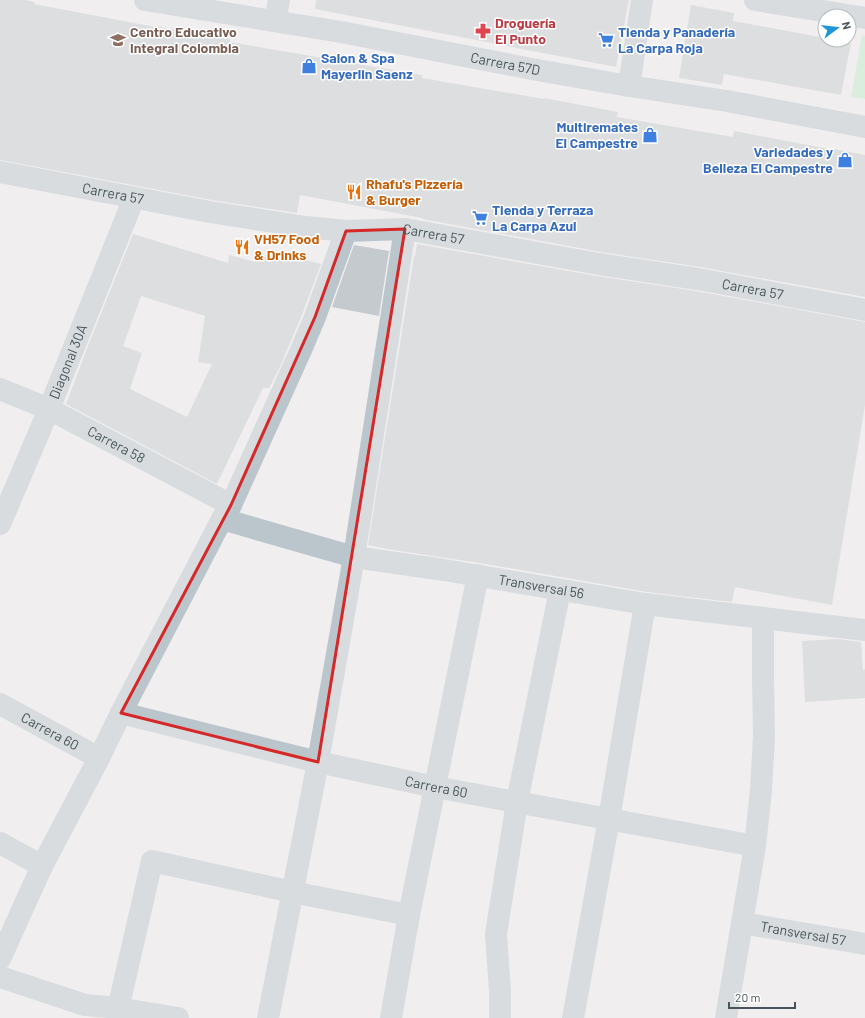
<svg xmlns="http://www.w3.org/2000/svg" width="865" height="1018" viewBox="0 0 865 1018" font-family="Barlow,sans-serif">
  <rect width="100%" height="100%" fill="#f1eeef"/>
  <!-- green -->
  <polygon fill="#beedc7" points="862,35 865,36 865,99 851,97"/>
  <!-- building -->
  <g fill="#c5cace" fill-rule="evenodd">
    <polygon points="0,0 25,0 35,2 34,4 155,27 155,26 230,39 230,42 422,75 422,78 544,99 544,98 618,112 617,117 733,137 734,131 834,150 834,149 865,155 865,297 700,267 601,252 422,219 422,218 300,195 297,213 212,200 0,160"/>
    <polygon points="316,0 629,0 616,67 315,9"/>
    <polygon points="691,5 734,13 733,21 825,38 825,40 836,40 851,43 841,95 724,74 722,85 679,78"/>
    <path d="M133,234L228,263L229,255L255,262L257,255L269,258L270,251L321,264L303,312L279,369L269,388H263L217,484L66,404L88,346ZM141,296L205,316L198,362L212,364L187,417L130,389L142,353L123,346Z"/>
    <polygon points="417,244 597,276 696,291 865,322 865,405 832,605 735,587 732,602 647,592 480,563 393,550 368,545 414,256 415,256"/>
    <polygon points="354,245 389,251 379,316 332,307"/>
    <polygon points="837,639 861,642 863,670 865,669 865,698 805,702 802,641"/>
  </g>
  <g fill="none" stroke-linecap="round" stroke-linejoin="round">
    <!-- street -->
    <g stroke="#bac6cb" stroke-width="22">
      <path id="s1" d="M145,0L341,32L537,70L629,86L727,101L865,127"/>
      <polyline points="755,0 865,18"/>
      <polyline points="275,21 279,0"/>
      <polyline points="629,86 642,0"/>
      <path id="s2" d="M0,172L210,212L306,227L346,231L405,229L599,264L698,279L865,310"/>
      <path id="s3" d="M0,389L49,409L231,505"/>
      <path id="s4" d="M222,519L354,557L444,570L645,604L865,630"/>
      <path id="s5" d="M0,524L49,409L134,198"/>
      <path id="s6" d="M0,704L99,758"/>
      <path id="s7" d="M121,713L318,762L435,787L755,846"/>
      <polyline points="0,843 42,866"/>
      <path id="s8" d="M742,923L865,944"/>
      <polyline points="0,959 42,866 99,758 121,713 222,519 231,505 301,350 315,317 346,231"/>
      <polyline points="0,977 85,1005 118,1008 178,1018"/>
      <polyline points="116,1018 152,861 292,892 409,915"/>
      <polyline points="268,1018 318,762 354,557 405,229"/>
      <polyline points="391,1018 409,915 478,575"/>
      <polyline points="500,1018 500,991 496,934 517,802 560,590"/>
      <polyline points="573,1018 609,819 645,604"/>
      <polyline points="726,1018 755,846 761,790 764,737 763,678 763,618"/>
    </g>
  </g>
  <!-- marked area -->
  <path d="M0 0H865V1018H0ZM405,229L318,762L121,713L231,505L315,317L346,231Z" fill="#f1eeef" fill-opacity=".55" fill-rule="evenodd"/>
  <path fill="none" stroke="#d62828" stroke-width="3" stroke-linejoin="round" d="M405,229L318,762L121,713L231,505L315,317L346,231Z"/>
  <!-- icons -->
  <defs>
    <symbol id="pharmacy-bare" viewBox="-9 -9 18 18"><path d="M-2-6h4v4h4v4h-4v4h-4v-4h-4v-4h4Z" fill="#e0444e" stroke="#fff" stroke-width="2.5" paint-order="stroke"/></symbol>
    <symbol id="school-bare" viewBox="-9 -9 18 18"><path d="M0-5L7-2L0 1L-7-2ZM-4 1L0 2.5L4 1V4Q0 6-4 4Z" fill="#8d6e63" stroke="#fff" stroke-width="2.5" paint-order="stroke"/></symbol>
    <symbol id="supermarket-bare" viewBox="-9 -9 18 18"><path d="M-6-5.5h2.5l.6 2H6L4.5 2H-2.5L-4.4-4H-6ZM-1.5 3.2a1.3 1.3 0 1 0 .1 0ZM3 3.2a1.3 1.3 0 1 0 .1 0Z" fill="#3f7fe0" stroke="#fff" stroke-width="2.5" paint-order="stroke"/></symbol>
    <symbol id="shop-bare" viewBox="-9 -9 18 18"><path d="M-5-2.5h2.3a2.7 3.5 0 0 1 5.4 0H5L5.5 6h-11ZM-1.5-2.5h3a1.5 2.3 0 0 0-3 0Z" fill="#3f7fe0" stroke="#fff" stroke-width="2.5" paint-order="stroke"/></symbol>
    <symbol id="restaurant-bare" viewBox="-9 -9 18 18"><path d="M-5-6h1v4h1v-4h1v4h1v-4h1v5L-1.5 .5V6h-2V.5L-5-1ZM5-6V6H3V1.5H1.5Q1.5-4 5-6Z" fill="#e8710a" stroke="#fff" stroke-width="2.5" paint-order="stroke"/></symbol>
  </defs>
  <g fill-rule="evenodd">
    <use href="#pharmacy-bare" x="472" y="20" width="22" height="22"/>
    <use href="#school-bare" x="107" y="29" width="22" height="22"/>
    <use href="#supermarket-bare" x="595" y="29" width="22" height="22"/>
    <use href="#shop-bare" x="298" y="55" width="22" height="22"/>
    <use href="#shop-bare" x="639" y="124" width="22" height="22"/>
    <use href="#shop-bare" x="834" y="149" width="22" height="22"/>
    <use href="#restaurant-bare" x="343" y="181" width="22" height="22"/>
    <use href="#supermarket-bare" x="469" y="207" width="22" height="22"/>
    <use href="#restaurant-bare" x="231" y="236" width="22" height="22"/>
  </g>
  <g text-anchor="middle" stroke-width="3" stroke-linejoin="round" paint-order="stroke">
    <!-- health labels -->
    <g font-size="14" font-weight="bold" fill="#be3a42" stroke="#fff" text-anchor="start">
      <text x="495" y="28">Droguería<tspan x="495" dy="16">El Punto</tspan></text>
    </g>
    <!-- education labels -->
    <g font-size="14" font-weight="bold" fill="#785e54" stroke="#fff" text-anchor="start">
      <text x="130" y="37">Centro Educativo<tspan x="130" dy="16">Integral Colombia</tspan></text>
    </g>
    <!-- shop labels -->
    <g font-size="14" font-weight="bold" fill="#366cbe" stroke="#fff" text-anchor="start">
      <text x="618" y="37">Tienda y Panadería<tspan x="618" dy="16">La Carpa Roja</tspan></text>
      <text x="321" y="63">Salon &amp; Spa<tspan x="321" dy="16">Mayerlin Saenz</tspan></text>
      <text x="638" y="132" text-anchor="end">Multiremates<tspan x="638" dy="16">El Campestre</tspan></text>
      <text x="833" y="157" text-anchor="end">Variedades y<tspan x="833" dy="16">Belleza El Campestre</tspan></text>
      <text x="492" y="215">Tienda y Terraza<tspan x="492" dy="16">La Carpa Azul</tspan></text>
    </g>
    <!-- street labels -->
    <g font-size="14" fill="#47555b" stroke="#fff">
      <text dy="5" stroke="none"><textPath href="#s1" startOffset="366">Carrera 57D</textPath></text>
      <text dy="5" stroke="none"><textPath href="#s2" startOffset="115">Carrera 57</textPath></text>
      <text dy="5" stroke="none"><textPath href="#s2" startOffset="439">Carrera 57</textPath></text>
      <text dy="5" stroke="none"><textPath href="#s2" startOffset="763">Carrera 57</textPath></text>
      <text dy="5" stroke="none"><textPath href="#s5" startOffset="176">Diagonal 30A</textPath></text>
      <text dy="5" stroke="none"><textPath href="#s3" startOffset="129">Carrera 58</textPath></text>
      <text dy="5" stroke="none"><textPath href="#s4" startOffset="327">Transversal 56</textPath></text>
      <text dy="5" stroke="none"><textPath href="#s6" startOffset="57">Carrera 60</textPath></text>
      <text dy="5" stroke="none"><textPath href="#s7" startOffset="324">Carrera 60</textPath></text>
      <text dy="5" stroke="none"><textPath href="#s8" startOffset="62">Transversal 57</textPath></text>
    </g>
    <!-- food labels -->
    <g font-size="14" font-weight="bold" fill="#c56008" stroke="#fff" text-anchor="start">
      <text x="366" y="189">Rhafu's Pizzería<tspan x="366" dy="16">&amp; Burger</tspan></text>
      <text x="254" y="244">VH57 Food<tspan x="254" dy="16">&amp; Drinks</tspan></text>
    </g>
  </g>
  <!-- north arrow -->
  <g transform="translate(837 28) rotate(75)"><circle r="19" fill="#ffffff" stroke="#b5bbbd"/>
  <path d="M0-3L7 15L0 10L-7 15Z" fill="#1f95da"/>
  <text y="-6" font-size="11" font-weight="bold" text-anchor="middle" fill="#47555b">N</text>
  </g>
  <!-- scale -->
  <path d="M729 1002v6h66v-6" fill="none" stroke="#47555b" stroke-width="2"/>
  <text x="735" y="1002" font-size="12" fill="#47555b" stroke="#ffffff" stroke-width="3" paint-order="stroke">20 m</text>
</svg>
